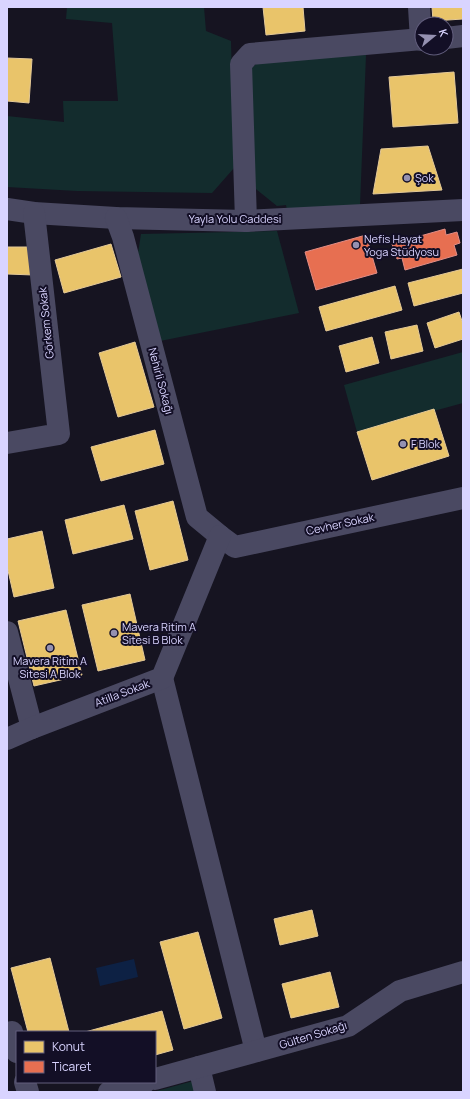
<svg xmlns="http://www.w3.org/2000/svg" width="470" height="1099" viewBox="0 0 470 1099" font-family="Manrope,sans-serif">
  <rect width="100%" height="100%" fill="#161421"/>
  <!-- green -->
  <g fill="#132c2d">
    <polygon points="67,7 204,7 206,31 231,41 234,168 212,193 77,191 7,187 7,116 64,122 63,101 118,101 112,23 66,19"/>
    <polygon points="366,55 360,205 287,210 286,205 277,206 252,186 249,70 261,60"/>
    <polygon points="277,231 299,313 160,341 138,253 141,234"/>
    <polygon points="463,352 463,403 357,432 344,385"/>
    <polygon points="197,1080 200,1092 153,1092"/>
  </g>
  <!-- water -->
  <polygon fill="#0d2144" points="134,959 138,977 100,986 96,968"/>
  <!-- homes -->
  <g fill="#e9c46a" stroke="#e4c997">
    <polygon points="263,7 303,7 305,31 266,35"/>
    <polygon points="432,7 463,7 463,19 433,21"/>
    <polygon points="7,58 32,59 29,103 7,101"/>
    <polygon points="454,72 458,123 393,127 389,77"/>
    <polygon points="428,146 442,190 373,194 381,149"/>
    <polygon points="111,244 121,277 64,293 55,260"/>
    <polygon points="7,247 31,247 33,275 7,274"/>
    <polygon points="463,269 463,293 414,306 408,283"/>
    <polygon points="395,286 402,310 326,331 319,307"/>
    <polygon points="459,312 463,324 463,339 435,348 427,323"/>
    <polygon points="417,325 423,351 391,359 385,332"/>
    <polygon points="372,337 379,363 346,372 339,346"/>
    <polygon points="135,342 154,407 118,417 99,353"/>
    <polygon points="434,409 449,456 372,480 357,432"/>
    <polygon points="155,430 164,464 101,481 91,447"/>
    <polygon points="173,501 188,560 150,570 135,511"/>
    <polygon points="124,505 133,539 73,554 65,520"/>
    <polygon points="42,531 54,588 14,597 7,566 7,539"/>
    <polygon points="130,594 145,660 98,671 82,605"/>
    <polygon points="66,610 82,675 34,686 18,621"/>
    <polygon points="312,910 318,936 280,945 274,919"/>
    <polygon points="198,932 222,1018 184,1029 160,942"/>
    <polygon points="50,958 69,1032 28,1032 11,968"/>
    <polygon points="330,972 339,1007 291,1018 282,984"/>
    <polygon points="162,1011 173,1050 155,1055 155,1032 85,1032"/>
  </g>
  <!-- shops -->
  <g fill="#e76f51" stroke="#e38d85">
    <polygon points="445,229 446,235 457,232 460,243 454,245 457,255 405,270 402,258 397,259 392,244"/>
    <polygon points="366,235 377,273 316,290 305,252"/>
  </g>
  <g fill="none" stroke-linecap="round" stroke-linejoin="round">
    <!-- minor -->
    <g stroke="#4a4962" stroke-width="22">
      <polyline points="419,7 421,40"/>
      <polyline points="446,38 463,36"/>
      <polyline points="7,209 34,213 116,218 246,221 463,210"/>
      <polyline points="116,218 123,237 197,517 220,536 235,547 463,498"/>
      <polyline points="246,221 241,64 250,54 422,39"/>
      <polyline points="7,443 59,434 34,213"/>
      <polyline points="7,632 32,728"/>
      <polyline points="162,678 256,1051"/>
      <polyline points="7,739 32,728 162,678 220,536"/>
      <polyline points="7,1033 12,1032 17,1052"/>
      <polyline points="199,1067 205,1092"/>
      <polyline points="155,1079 348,1026 400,991 463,972"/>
      <polyline points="25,1082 28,1092"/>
      <polyline points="109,1092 145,1082"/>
    </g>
  </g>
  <!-- markers -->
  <g fill="#9591b1" stroke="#130f26" stroke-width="1.5">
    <circle cx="407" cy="178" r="4"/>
    <circle cx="356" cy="245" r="4"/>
    <circle cx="403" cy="444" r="4"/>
    <circle cx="114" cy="633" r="4"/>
    <circle cx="50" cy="648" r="4"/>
  </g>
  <g text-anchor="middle" stroke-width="4" stroke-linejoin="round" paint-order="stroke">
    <!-- poi labels -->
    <g font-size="11" fill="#d9d4ff" stroke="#130f26" text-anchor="start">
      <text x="415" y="182">Şok</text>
      <text x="364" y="243">Nefis Hayat<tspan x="364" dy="13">Yoga Stüdyosu</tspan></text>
      <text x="411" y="448">F Blok</text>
      <text x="122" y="631">Mavera Ritim A<tspan x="122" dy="13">Sitesi B Blok</tspan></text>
      <text x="50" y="665" text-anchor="middle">Mavera Ritim A<tspan x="50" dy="13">Sitesi A Blok</tspan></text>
    </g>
    <!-- street labels -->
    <g font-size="11" fill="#d9d4ff" stroke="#130f26">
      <text x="235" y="223">Yayla Yolu Caddesi</text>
      <text transform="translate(46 323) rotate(-96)" y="4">Görkem Sokak</text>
      <text transform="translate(161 381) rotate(75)" y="4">Nehirli Sokağı</text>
      <text transform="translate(340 524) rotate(-12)" y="4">Cevher Sokak</text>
      <text transform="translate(122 693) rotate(-21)" y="4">Atilla Sokak</text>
      <text transform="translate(313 1035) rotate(-17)" y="4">Gülten Sokağı</text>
    </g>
  </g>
  <!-- border -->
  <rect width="470" height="1099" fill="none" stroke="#d9d4ff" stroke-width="16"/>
  <!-- legend -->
  <rect x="16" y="1031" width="140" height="52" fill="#130f26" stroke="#625e7d"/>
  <rect x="24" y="1041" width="20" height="12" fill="#e9c46a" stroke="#625e7d"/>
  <text x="52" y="1051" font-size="12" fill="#d9d4ff">Konut</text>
  <rect x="24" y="1061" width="20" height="12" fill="#e76f51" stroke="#625e7d"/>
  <text x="52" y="1071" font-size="12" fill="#d9d4ff">Ticaret</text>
  <!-- north arrow -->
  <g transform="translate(434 36) rotate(72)"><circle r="19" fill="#130f26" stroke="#625e7d"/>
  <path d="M0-3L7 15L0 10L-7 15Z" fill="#9591b1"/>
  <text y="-6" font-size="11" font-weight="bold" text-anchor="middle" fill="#d9d4ff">K</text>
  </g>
</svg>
